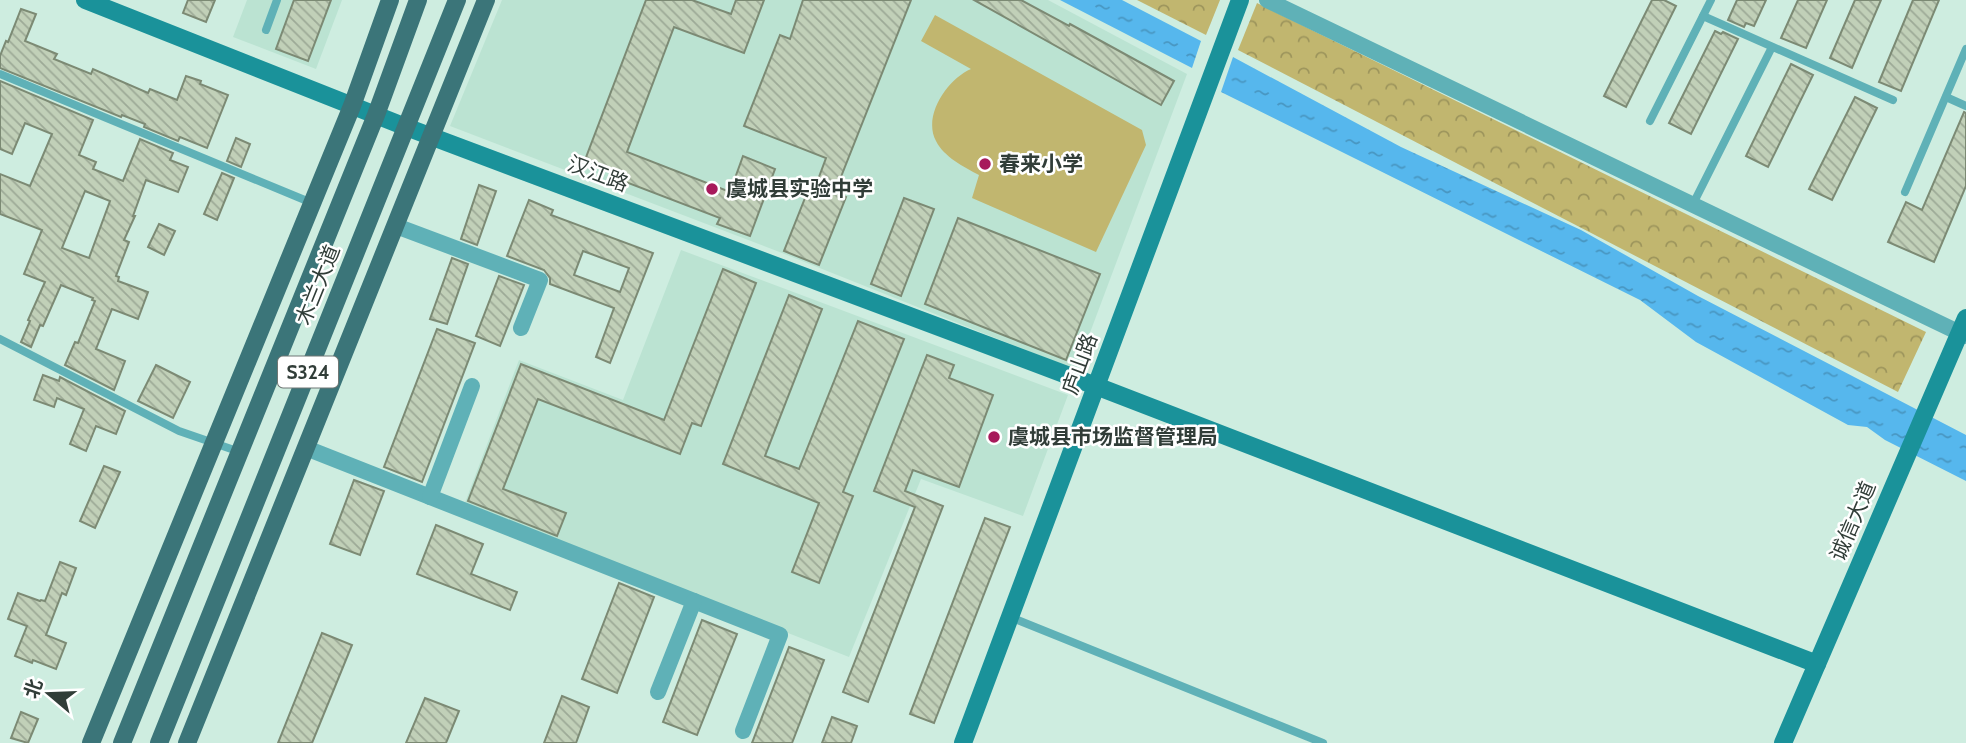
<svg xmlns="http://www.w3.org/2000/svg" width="1966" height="743" viewBox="0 0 1966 743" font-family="Cabin,'Noto Sans SC',sans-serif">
  <defs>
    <pattern id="park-crowns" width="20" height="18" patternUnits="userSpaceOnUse" patternTransform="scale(1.75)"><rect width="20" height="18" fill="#c1b66f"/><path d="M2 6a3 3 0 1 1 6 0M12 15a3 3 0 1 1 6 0" fill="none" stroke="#9d955c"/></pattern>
    <pattern id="water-ripples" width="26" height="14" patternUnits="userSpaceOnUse" patternTransform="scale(1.75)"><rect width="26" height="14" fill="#56b7ed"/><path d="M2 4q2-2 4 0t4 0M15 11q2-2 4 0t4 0" fill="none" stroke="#4896c1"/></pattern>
    <pattern id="building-back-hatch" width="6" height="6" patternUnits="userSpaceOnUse" patternTransform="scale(1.75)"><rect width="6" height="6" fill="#c1d0b8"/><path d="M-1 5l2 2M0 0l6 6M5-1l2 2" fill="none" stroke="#9daa97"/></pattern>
  </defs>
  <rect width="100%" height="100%" fill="#ceede0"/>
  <!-- built -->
  <g fill="#bbe3d2">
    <polygon points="247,0 342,0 316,69 233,37"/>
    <polygon points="502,0 1048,0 1187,74 1076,370 782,253 450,126"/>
    <polygon points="681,250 1068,395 1023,516 921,479 849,657 636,573 463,508 519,360 623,400"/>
  </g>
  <!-- park -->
  <g fill="url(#park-crowns)">
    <polygon points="1137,0 1220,0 1206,35"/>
    <polygon points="1257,3 1926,332 1898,392 1238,50"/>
  </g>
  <!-- pitch -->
  <path fill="#c1b66f" d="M935,15L1142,130L1146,145L1096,252L972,198L979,175C964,167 944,157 936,141C922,115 949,78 971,69L921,41Z"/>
  <!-- water -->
  <g fill="url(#water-ripples)">
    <polygon points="1060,0 1122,0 1201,41 1192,68"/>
    <polygon points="1233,57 1401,147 1581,230 1698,296 1966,435 1966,481 1885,440 1867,427 1848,425 1696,342 1640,300 1221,92"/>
  </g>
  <!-- building -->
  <g fill="url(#building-back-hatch)" stroke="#7c8a74" stroke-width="2" fill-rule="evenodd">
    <polygon points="188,0 215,0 206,22 183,13"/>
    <polygon points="294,0 331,0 308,61 276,49"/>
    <polygon points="646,0 692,0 731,14 736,0 764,0 744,53 674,27 627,152 730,192 743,156 775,169 750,236 717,224 720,218 623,181 625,176 585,160"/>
    <polygon points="803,0 911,0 835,192 846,197 819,265 784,251 811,183 816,185 826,158 744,126 780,35 790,39"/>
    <polygon points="974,0 1021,0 1069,26 1070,24 1174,81 1161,105"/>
    <polygon points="1652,0 1664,0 1676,6 1626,107 1604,96"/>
    <polygon points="1737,0 1766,0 1754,26 1746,23 1744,27 1728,20"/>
    <polygon points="1798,0 1827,0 1806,48 1781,38"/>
    <polygon points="1855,0 1881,0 1852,68 1830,58"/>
    <polygon points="1913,0 1939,0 1901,91 1879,82"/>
    <polygon points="21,9 36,14 25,41 57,54 54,59 91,74 93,69 148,93 150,89 177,100 186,76 201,81 200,84 228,95 207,148 180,137 178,141 144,127 145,124 122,115 121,117 0,68 0,56 6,41 8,42"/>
    <polygon points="1715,31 1721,34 1723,32 1738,39 1691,134 1669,123"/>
    <polygon points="1791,64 1813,75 1768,167 1746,156"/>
    <path d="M0,81L93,120L79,155L96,162L93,169L123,181L140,139L173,153L170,160L188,167L178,192L146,180L133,216H135L124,240L129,242L116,276L119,277L118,281L148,292L138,319L112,309L96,349L125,361L114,390L65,365L75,342L78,343L95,301L92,300L93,298L61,285L43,326L40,325L31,347L21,342L30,321L28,320L45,282L24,274L42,230L0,214V174L30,186L52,134L25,123L12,154L0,149ZM85,191L110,201L89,258L62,248Z"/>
    <polygon points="1855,97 1877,108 1832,200 1809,189"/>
    <polygon points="1964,112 1966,113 1966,186 1934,262 1888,242 1906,202 1922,210"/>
    <polygon points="236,138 250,144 241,167 227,161"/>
    <polygon points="222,173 234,178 217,220 204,214"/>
    <polygon points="479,185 496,191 477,245 461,239"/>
    <polygon points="904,198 934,209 901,296 871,284"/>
    <path d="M529,200L553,210L551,215L653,253L610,363L596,357L614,308L550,284V278L544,270L507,256ZM583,251L629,268L620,292L574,275Z"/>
    <polygon points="958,218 1100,274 1066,360 925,304"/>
    <polygon points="159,224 175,231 164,255 148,247"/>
    <polygon points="452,258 468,264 447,324 430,319"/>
    <polygon points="723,269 756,283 701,426 692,423 680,454 538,399 503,489 566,513 557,536 468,501 521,364 664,420"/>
    <polygon points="499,276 524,285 500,346 476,336"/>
    <polygon points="789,295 822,309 765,456 799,469 858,321 904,339 843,492 853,496 819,583 792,572 819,503 723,464"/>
    <polygon points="437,329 475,343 422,482 384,467"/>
    <polygon points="927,355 954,365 949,378 993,395 959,487 913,470 905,491 943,506 868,702 843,692 915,507 874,491"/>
    <polygon points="156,365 190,382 173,418 138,401"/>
    <polygon points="43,375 59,381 60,377 125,411 116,434 96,426 86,451 70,444 84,409 57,398 54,407 34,400"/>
    <polygon points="104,466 120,472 95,528 80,521"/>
    <polygon points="354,480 384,491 360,555 330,544"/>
    <polygon points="985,518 1010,527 934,723 910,714"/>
    <polygon points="436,525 483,544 471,574 517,592 510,610 417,574"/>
    <polygon points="60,562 76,568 66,595 62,593 46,635 66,643 56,669 33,660 32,663 15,656 27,626 8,619 18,593 40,601 41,600 45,601"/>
    <polygon points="619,583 654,597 617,693 582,679"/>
    <polygon points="702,620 737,634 697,735 663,722"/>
    <polygon points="322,633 352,645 312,743 278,743"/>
    <polygon points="789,647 824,660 792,743 752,743"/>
    <polygon points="562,696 589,707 576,743 544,743"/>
    <polygon points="425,698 459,711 446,743 406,743"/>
    <polygon points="21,712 38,719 28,743 11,738"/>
    <polygon points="832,717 857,726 851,743 822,743"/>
  </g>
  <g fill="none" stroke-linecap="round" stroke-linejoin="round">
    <!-- lane -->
    <g stroke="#5fb1b7" stroke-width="8">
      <polyline points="1703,16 1893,100"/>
      <polyline points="266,30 277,0"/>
      <polyline points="0,74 312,203"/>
      <polyline points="1946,97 1966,106"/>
      <polyline points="1650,121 1711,0"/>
      <polyline points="1905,192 1966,49"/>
      <polyline points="1693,204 1772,47"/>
      <polyline points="0,339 179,431 240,452"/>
      <polyline points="1010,617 1323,743"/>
    </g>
    <!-- street -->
    <g stroke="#5fb1b7" stroke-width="16">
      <polyline points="1267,0 1966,336"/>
      <polyline points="396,226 540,280 521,328"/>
      <polyline points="306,448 780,635 743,731"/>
      <polyline points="430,497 472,386"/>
      <polyline points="658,692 694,601"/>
    </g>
    <!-- secondary -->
    <g stroke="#1a929a" stroke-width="18">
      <polyline points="85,0 406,127 1096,386 1817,664"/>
      <polyline points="963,743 1240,0"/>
      <polyline points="1783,743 1966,318"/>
    </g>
    <!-- primary -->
    <g stroke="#3b7579" stroke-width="18">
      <polyline points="91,743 352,106 390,0"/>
      <polyline points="122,743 376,115 418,0"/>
      <polyline points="159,743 457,0"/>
      <polyline points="187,743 486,0"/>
    </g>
  </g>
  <!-- markers -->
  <g fill="#a71a5b" stroke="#fff" stroke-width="2.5">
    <circle cx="985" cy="164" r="7"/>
    <circle cx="712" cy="189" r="7"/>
    <circle cx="994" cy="437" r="7"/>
  </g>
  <g text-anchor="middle" stroke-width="5" stroke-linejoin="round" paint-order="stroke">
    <!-- shield labels -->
    <rect fill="#fff" stroke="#6f7774" stroke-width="2" x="278" y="356.5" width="60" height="31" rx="5"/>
    <g font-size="19" font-weight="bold" fill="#313d38">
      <text x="308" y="379">S324</text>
    </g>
    <!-- poi labels -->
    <g font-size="21" font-weight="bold" fill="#313d38" stroke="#fff" text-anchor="start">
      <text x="999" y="171">春来小学</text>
      <text x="726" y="196">虞城县实验中学</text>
      <text x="1008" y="444">虞城县市场监督管理局</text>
    </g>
    <!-- street labels -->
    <g font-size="21" fill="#313d38" stroke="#fff">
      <text transform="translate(598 174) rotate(21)" y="7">汉江路</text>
      <text transform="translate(318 285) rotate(-68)" y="7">木兰大道</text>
      <text transform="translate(1080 364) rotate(-70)" y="7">庐山路</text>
      <text transform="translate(1853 521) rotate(-67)" y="7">诚信大道</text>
    </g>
  </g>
  <!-- north arrow -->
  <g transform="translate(49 694) rotate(289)" stroke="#ffffff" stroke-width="5" paint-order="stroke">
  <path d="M0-5L12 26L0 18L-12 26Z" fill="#313d38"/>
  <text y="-10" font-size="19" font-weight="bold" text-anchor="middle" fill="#313d38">北</text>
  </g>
</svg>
